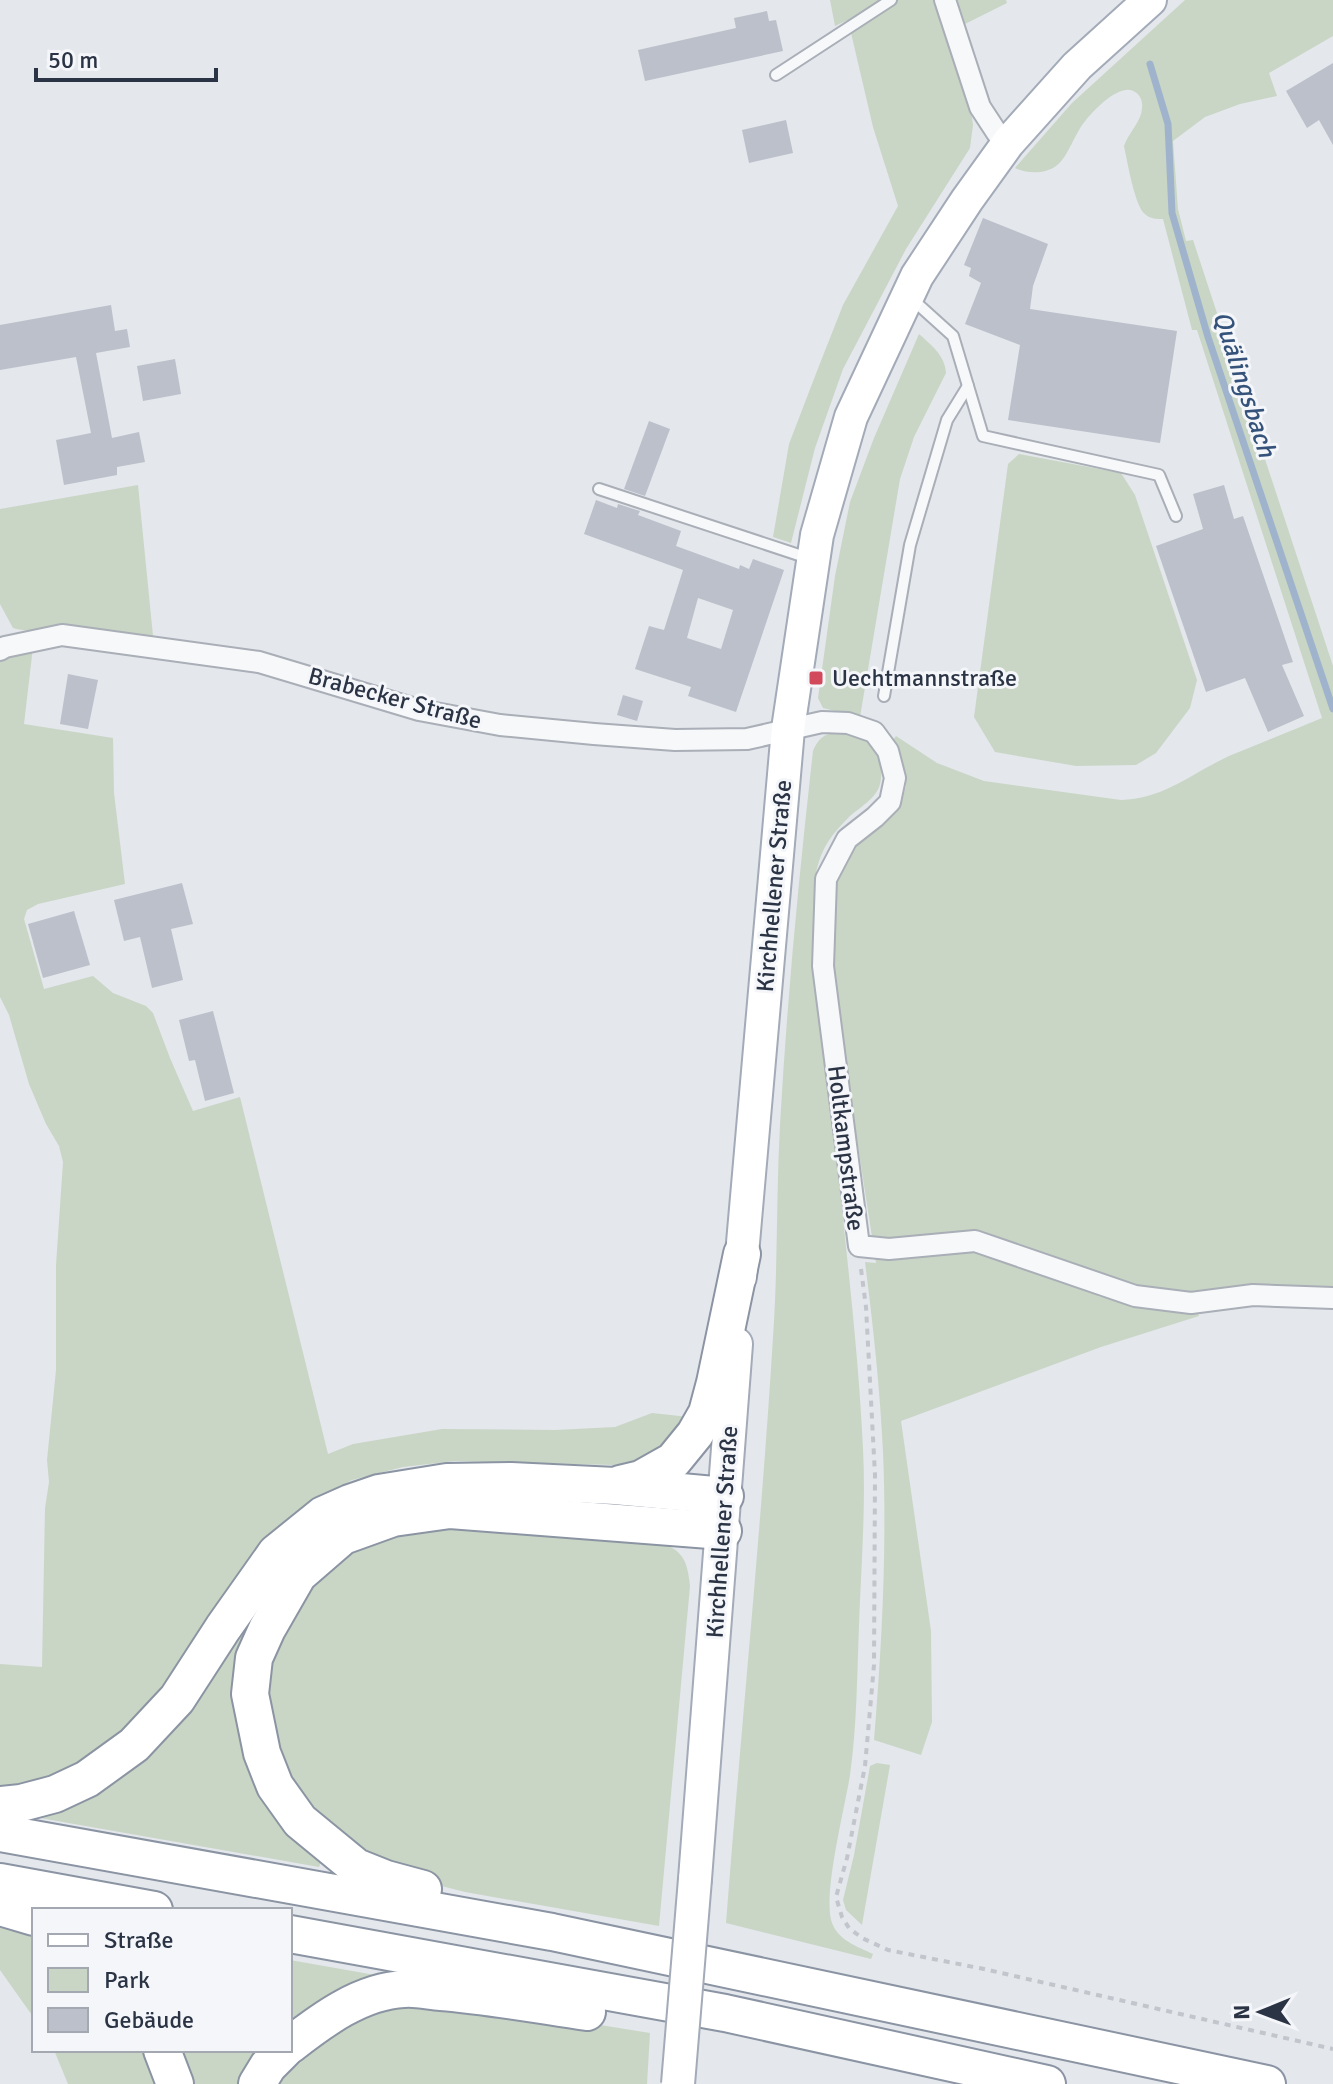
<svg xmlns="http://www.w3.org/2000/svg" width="1333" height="2084" viewBox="0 0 1333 2084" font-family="Signika,sans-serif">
  <rect width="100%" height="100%" fill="#e4e7ec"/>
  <!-- green -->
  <g fill="#c9d6c5">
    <polygon points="830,0 936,0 969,96 973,125 970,148 906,249 843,369 815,448 791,543 773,537 789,444 817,371 843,305 898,206 873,127 848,20 835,26"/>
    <polygon points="951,0 1006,0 1007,3 961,26"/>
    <path d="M1185,0H1333V36L1269,73L1277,96L1240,104L1205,117L1173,141L1178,209L1186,241L1193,240L1333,666V1293L1170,1292L1144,1290L1097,1278L1098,1296L1145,1308L1197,1310L1199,1316L1101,1347L901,1421L931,1631L932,1722L921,1755L874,1740C882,1644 887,1547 883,1452C880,1388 873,1325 865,1262L876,1263L832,977V896L837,871L848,855L869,834L892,815L902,801L906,786L905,769L893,740L896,736L937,763L984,781L1121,800C1164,799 1192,773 1229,756C1260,743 1291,731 1322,718L1197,330H1192L1163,219C1157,219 1150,219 1145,214C1135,207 1127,160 1124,146C1128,133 1142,121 1142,108C1143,101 1140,95 1135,92C1121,82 1095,109 1086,120C1075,132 1068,158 1056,166C1046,174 1026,174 1015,168L1072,103Z"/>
    <path d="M919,334C931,345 945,355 946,373L914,437L900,479L860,717L823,708L818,698L835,576L850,502L874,438Z"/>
    <polygon points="1019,454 1121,473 1135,495 1197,680 1190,708 1156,753 1136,765 1076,766 995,752 974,717 1008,464"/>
    <path d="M138,485L153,636C123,633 94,630 64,629C47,629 29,633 13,628L0,604V509Z"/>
    <path d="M33,647L24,724L113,738L114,793L125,884L38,904L27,910L24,919L44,989L93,976L113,993L146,1006L153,1013L170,1058L193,1111L240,1097L328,1454L353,1444L442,1429L555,1430L615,1427L652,1413L689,1417C664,1451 658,1462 614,1465L455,1461L403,1467L352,1480L318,1498L268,1537L211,1612L184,1660L141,1717L115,1740L78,1764L47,1778L0,1788V1664L42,1667L45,1508L49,1482L47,1460L56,1370V1265L63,1162L59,1146L46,1124L29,1084L9,1015L0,997V661L13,653Z"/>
    <path d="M839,731C855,734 875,741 879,759C881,766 882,777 880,784C877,798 859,808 849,817C840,826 831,836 825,847C815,866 814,883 814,904C814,999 831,1095 840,1190C849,1276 859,1363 863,1449C866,1507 861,1568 859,1625C857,1675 857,1726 850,1775C845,1807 822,1897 832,1923C838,1940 858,1947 873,1954L871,1959L726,1923C741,1728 761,1533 773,1337C778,1267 776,1196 780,1125C787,1000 799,875 813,751C819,737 825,734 839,731Z"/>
    <path d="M440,1520L649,1538C678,1549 687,1552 690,1586L659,1926L465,1892L414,1879L378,1866L299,1808L262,1704L266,1666L327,1560Z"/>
    <polygon points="268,1584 236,1686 322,1859 319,1867 40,1818 40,1811 58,1806"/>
    <polygon points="877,1763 890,1765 862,1925 846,1910 843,1900 854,1855 870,1766"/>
    <polygon points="0,1922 34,1931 34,2018 0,1970"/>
    <path d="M290,1960L375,1975V1983C341,1992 317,2000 290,2024Z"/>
    <polygon points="400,2001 525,2013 650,2033 647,2084 275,2084 326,2031"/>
    <polygon points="54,2050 147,2050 159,2084 68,2084"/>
    <polygon points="178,2050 265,2050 242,2084 189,2084"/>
  </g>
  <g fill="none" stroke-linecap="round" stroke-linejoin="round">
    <!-- stream -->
    <polyline stroke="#9fb4cc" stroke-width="7" points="1150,64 1168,124 1172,213 1208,337 1333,709"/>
  </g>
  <!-- building -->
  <g fill="#bbc0ca" fill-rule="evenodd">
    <polygon points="767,11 769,21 776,20 783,51 645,81 638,50 736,28 734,18"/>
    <polygon points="1333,63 1333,145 1319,120 1307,128 1286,91"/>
    <polygon points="786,120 793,153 749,163 742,130"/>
    <polygon points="983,218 1048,244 1033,286 1030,309 1177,331 1160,443 1008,420 1020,345 965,324 981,283 969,276 971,268 964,265"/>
    <polygon points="111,305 115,331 127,329 130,347 96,353 112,438 139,432 145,462 117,467 117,475 64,485 56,440 91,433 76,357 0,370 0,325"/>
    <polygon points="175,359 181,394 143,401 137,366"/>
    <polygon points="649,421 670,429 645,496 624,489"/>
    <polygon points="1224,485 1234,519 1243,516 1293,662 1282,665 1304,716 1268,732 1245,678 1206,692 1156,546 1203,529 1193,494"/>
    <path d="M596,500L617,508L618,504L640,511L638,515L681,531L676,546L739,569L740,565L749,569L753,559L784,570L736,712L688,696L691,687L635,669L649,626L664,630L683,570L584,534ZM698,598L733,610L721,649L687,638Z"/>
    <polygon points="68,674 98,680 88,729 60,724"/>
    <polygon points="623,695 643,701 637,721 617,715"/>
    <polygon points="182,883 193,924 171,929 183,980 152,988 140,937 124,941 114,900"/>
    <polygon points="74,911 90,965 43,978 28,924"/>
    <polygon points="213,1011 234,1093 205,1101 195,1060 189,1061 179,1020"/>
  </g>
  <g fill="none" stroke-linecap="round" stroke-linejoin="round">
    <defs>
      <g id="service">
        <polyline points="776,75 891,0"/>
        <polyline points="912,299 953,336 983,436 1159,475 1176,516"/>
        <polyline points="599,489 811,559"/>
        <polyline points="884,696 910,545 947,420 968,386"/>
      </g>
      <g id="minor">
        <polyline points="945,0 980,107 997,133 1008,143"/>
        <polyline points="0,650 5,647 62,635 259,662 419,710 500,725 594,734 675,740 747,739 822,722 848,723 874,732 888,751 895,778 890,802 875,817 847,839 826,879 823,966 859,1246 889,1249 975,1241 1135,1296 1191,1303 1253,1295 1333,1298"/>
      </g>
      <g id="primary">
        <polyline points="740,1277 788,729 817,535 851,417 917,276 967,200 1008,143 1077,66 1150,0"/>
        <polyline points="695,1879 736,1344"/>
      </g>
      <g id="motorway">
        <polyline points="620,1484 641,1479 673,1461 695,1434 707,1413 715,1383 742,1254"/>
        <polyline points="0,1805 21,1803 55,1794 87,1779 134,1745 177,1699 223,1628 276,1553 323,1515 350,1503 379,1493 447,1482 511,1481 615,1486 725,1496"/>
        <polyline points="0,1833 552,1932 1267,2084"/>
        <polyline points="0,1882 154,1910"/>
        <polyline points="423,1889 386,1879 356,1867 300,1821 275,1786 262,1753 250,1694 254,1658 267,1629 298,1575 343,1536 393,1518 450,1510 723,1531"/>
        <polyline points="0,1907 34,1917"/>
        <polyline points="290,1934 725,2013 1047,2084"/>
        <path d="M290,2045C322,2020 361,1991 404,1989C416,1988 429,1991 441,1992C490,1996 539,2005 587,2012"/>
        <polyline points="162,2050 175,2084"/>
        <polyline points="257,2084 268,2066 284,2050"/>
      </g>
    </defs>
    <!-- service casing -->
    <use href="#service" stroke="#a9aeb7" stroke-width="14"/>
    <!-- minor casing -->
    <use href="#minor" stroke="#a9aeb7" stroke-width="24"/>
    <!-- primary casing -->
    <use href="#primary" stroke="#a3abb8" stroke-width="36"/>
    <!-- motorway casing -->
    <use href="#motorway" stroke="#8b94a3" stroke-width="40"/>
    <!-- path -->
    <polyline stroke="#c2c5cb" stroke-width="4" stroke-dasharray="6 6" stroke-linecap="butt" points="861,1269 866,1307 875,1475 874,1665 865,1766 847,1858 836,1897 842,1917 849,1928 862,1938 888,1950 984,1969 1333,2049"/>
    <!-- service -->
    <use href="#service" stroke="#f7f8fa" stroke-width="10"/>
    <!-- minor -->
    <use href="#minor" stroke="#f7f8fa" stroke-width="20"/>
    <!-- primary -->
    <use href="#primary" stroke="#fff" stroke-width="32"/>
    <!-- motorway -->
    <use href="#motorway" stroke="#fff" stroke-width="36"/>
    <defs>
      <polyline id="primary-bridge" points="678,2084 695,1879"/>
    </defs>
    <!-- primary-bridge casing -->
    <use href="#primary-bridge" stroke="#a3abb8" stroke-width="36" stroke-linecap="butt"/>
    <!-- primary-bridge -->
    <use href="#primary-bridge" stroke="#fff" stroke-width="32"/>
  </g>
  <!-- markers -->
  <rect fill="#d1495b" stroke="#f4f6f9" stroke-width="3" x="808" y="670" width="16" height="16" rx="4"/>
  <g text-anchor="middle" stroke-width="6" stroke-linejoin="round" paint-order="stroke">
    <!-- poi labels -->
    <g font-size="24" fill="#2b3445" stroke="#f4f6f9" text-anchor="start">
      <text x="832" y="686">Uechtmannstraße</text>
    </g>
    <!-- street labels -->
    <g font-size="24" fill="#2b3445" stroke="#f4f6f9">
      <text transform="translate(395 698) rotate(15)" y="8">Brabecker Straße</text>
      <text transform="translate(774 886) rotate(-85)" y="8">Kirchhellener Straße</text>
      <text transform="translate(846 1148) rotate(83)" y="8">Holtkampstraße</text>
      <text transform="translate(722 1532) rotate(-86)" y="8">Kirchhellener Straße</text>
    </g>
    <!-- water labels -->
    <g font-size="26" font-style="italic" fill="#34527a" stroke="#f4f6f9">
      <text transform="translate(1245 384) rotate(72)" y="9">Quälingsbach</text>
    </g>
  </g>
  <!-- legend -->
  <rect x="32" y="1908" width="260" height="144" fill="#f4f6f9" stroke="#a4a8b1" stroke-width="2"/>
  <rect x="48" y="1934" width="40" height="12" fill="#ffffff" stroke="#a4a8b1" stroke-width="2"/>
  <text x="104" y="1948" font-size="24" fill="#2b3445">Straße</text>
  <rect x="48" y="1968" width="40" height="24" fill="#c9d6c5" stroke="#a4a8b1" stroke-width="2"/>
  <text x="104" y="1988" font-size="24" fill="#2b3445">Park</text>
  <rect x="48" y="2008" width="40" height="24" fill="#bbc0ca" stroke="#a4a8b1" stroke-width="2"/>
  <text x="104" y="2028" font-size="24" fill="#2b3445">Gebäude</text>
  <!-- north arrow -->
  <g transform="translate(1261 2012) rotate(269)" stroke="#f4f6f9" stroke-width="6" paint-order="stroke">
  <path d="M0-6L14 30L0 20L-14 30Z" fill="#2b3445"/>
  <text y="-12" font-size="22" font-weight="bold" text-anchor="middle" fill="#2b3445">N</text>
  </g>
  <!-- scale -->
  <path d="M36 68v12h180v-12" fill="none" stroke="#2b3445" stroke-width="4"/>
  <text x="48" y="68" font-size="24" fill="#2b3445" stroke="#f4f6f9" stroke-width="6" paint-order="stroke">50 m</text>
</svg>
